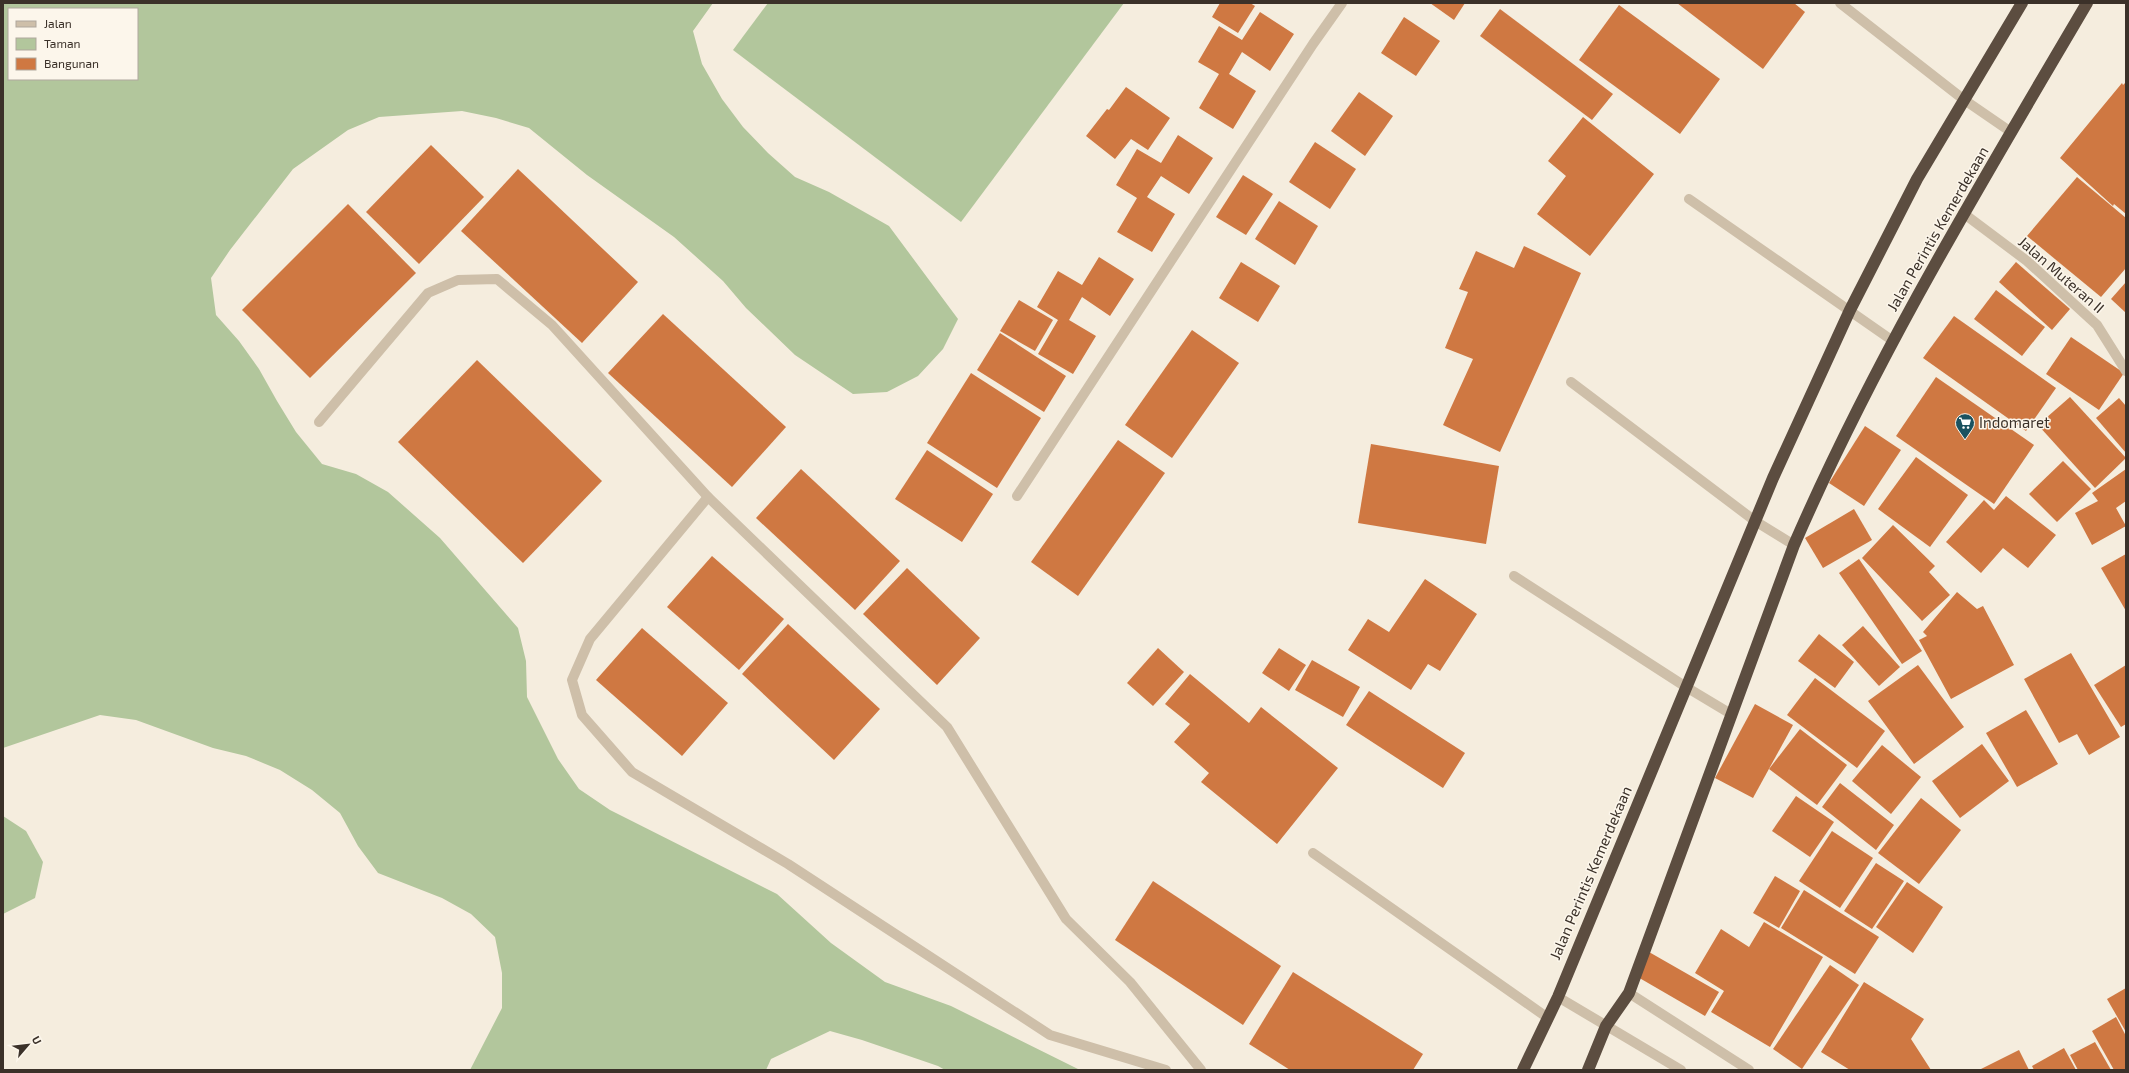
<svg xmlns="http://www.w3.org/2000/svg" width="2129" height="1073" viewBox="0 0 2129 1073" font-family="'Exo 2',sans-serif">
  <rect width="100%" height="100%" fill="#f5edde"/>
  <!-- green -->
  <g fill="#b2c69c" fill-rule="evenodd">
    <path d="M3,3H713L693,31L702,64L722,99L743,127L768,153L795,177L829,192L889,226L958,319L943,349L918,376L887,392L853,394L795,355L746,308L723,281L674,237L587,175L529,128L496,118L462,111L379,117L348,130L293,169L230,250L211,278L216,315L239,341L259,369L277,401L296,432L322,464L356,474L388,492L440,538L518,628L526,661L527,697L558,759L579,789L610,810L777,894L831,943L885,982L951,1006L1080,1070H945L938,1066L862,1040L830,1031L771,1059L766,1070H470L502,1008V973L495,937L471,914L442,898L378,873L358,846L340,813L312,790L280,770L246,756L213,748L136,720L100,715L3,748ZM9,9H137V79H9Z"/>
    <polygon points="768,3 1124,3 961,222 733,50"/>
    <polygon points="3,816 26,831 43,862 35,898 3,914"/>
  </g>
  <!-- building -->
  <g fill="#cf7842">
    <polygon points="1220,3 1250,3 1255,6 1238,33 1212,17"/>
    <polygon points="1430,3 1465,3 1454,20"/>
    <polygon points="1677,3 1794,3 1805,12 1763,69"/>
    <polygon points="1619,5 1720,79 1680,134 1579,60"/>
    <polygon points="1500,9 1613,94 1592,120 1480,36"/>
    <polygon points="1260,12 1294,34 1270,71 1242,52 1229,74 1256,91 1233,129 1199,108 1219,74 1198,62 1219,26 1242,40"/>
    <polygon points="1404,17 1440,41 1416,76 1381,53"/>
    <polygon points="2126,82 2126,214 2114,204 2113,206 2060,158 2122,83 2123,85"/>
    <polygon points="1126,87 1170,118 1148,150 1131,139 1115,159 1086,136 1107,109 1109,110"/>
    <polygon points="1359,92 1393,116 1365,156 1331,131"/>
    <polygon points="1583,117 1654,174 1590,256 1537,214 1566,176 1548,161"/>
    <polygon points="1178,135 1213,158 1189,194 1161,176 1147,197 1175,214 1152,252 1117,232 1137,198 1116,185 1137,149 1161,163"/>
    <polygon points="1315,142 1356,169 1330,209 1289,182"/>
    <polygon points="431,145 484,197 419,264 366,212"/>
    <polygon points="518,169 638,282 582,343 461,231"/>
    <polygon points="1243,175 1273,194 1246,235 1216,217"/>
    <polygon points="2077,177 2126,218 2126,268 2101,297 2027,236"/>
    <polygon points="1279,201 1318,226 1295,265 1255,239"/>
    <polygon points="348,204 416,273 310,378 242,310"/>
    <polygon points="1524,246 1581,273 1500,452 1443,425 1473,359 1445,348 1468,292 1459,289 1476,251 1514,268"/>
    <polygon points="1099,257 1134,279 1110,316 1082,297 1069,320 1096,336 1073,374 1038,354 1058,320 1037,307 1058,271 1082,285"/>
    <polygon points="1241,262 1280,286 1258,322 1219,298"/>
    <polygon points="2016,262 2070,309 2052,330 1999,282"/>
    <polygon points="2126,282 2126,313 2111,299"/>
    <polygon points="1996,290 2045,327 2022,356 1974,319"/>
    <polygon points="1019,300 1053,320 1035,351 1000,331"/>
    <polygon points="663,314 786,427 732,487 608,373"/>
    <polygon points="1954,316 2056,388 2026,431 1923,358"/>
    <polygon points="1192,330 1239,363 1172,458 1125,425"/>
    <polygon points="1000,333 1066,376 1044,412 977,370"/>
    <polygon points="2071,337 2124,373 2099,410 2046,374"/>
    <polygon points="477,360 602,481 523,563 398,442"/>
    <polygon points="971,373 1041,418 997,488 927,443"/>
    <polygon points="1936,377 2034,445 1994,504 1896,436"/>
    <polygon points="2070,397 2126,458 2095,488 2038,425"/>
    <polygon points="2119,398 2126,406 2126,453 2096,418"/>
    <polygon points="1865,426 1901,450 1864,506 1829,483"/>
    <polygon points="1118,440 1165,473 1078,596 1031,562"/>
    <polygon points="1371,444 1499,466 1486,544 1358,523"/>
    <polygon points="927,450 993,494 962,542 895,499"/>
    <polygon points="1916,457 1968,495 1930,547 1878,509"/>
    <polygon points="2063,461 2091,489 2057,522 2029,494"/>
    <polygon points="801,469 900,561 855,610 756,518"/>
    <polygon points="2126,469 2126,501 2116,508 2126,526 2092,545 2075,513 2098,501 2092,493"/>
    <polygon points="2006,496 2056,535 2028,568 2003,548 1981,573 1946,542 1984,500 1994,510"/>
    <polygon points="1854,509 1872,540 1823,568 1805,538"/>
    <polygon points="1893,525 1935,566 1929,572 1950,595 1922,621 1862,558"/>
    <polygon points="2126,554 2126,611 2101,568"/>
    <polygon points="712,556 784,619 739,670 667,607"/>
    <polygon points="1859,559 1922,651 1902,664 1839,573"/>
    <polygon points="907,568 980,638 937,685 863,614"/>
    <polygon points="1425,579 1477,614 1440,671 1428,664 1411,690 1348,650 1368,619 1389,632"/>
    <polygon points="1957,592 1977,609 1983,606 2014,665 1951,699 1919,640 1927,636 1923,632"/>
    <polygon points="788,624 880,709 834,760 742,674"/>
    <polygon points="1863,626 1900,667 1879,686 1842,645"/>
    <polygon points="642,628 728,703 682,756 596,680"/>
    <polygon points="1819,634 1854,662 1835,688 1798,661"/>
    <polygon points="1158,648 1184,672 1153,706 1127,683"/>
    <polygon points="1279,648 1306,665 1289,691 1262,673"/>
    <polygon points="2071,653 2120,737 2089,755 2077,734 2059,743 2024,679"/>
    <polygon points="1312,660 1360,687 1343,717 1295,690"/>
    <polygon points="1918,665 1964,727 1914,764 1868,701"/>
    <polygon points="2126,665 2126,724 2121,727 2094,685"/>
    <polygon points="1190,674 1249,723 1261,707 1338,768 1277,844 1201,782 1209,773 1174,742 1190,724 1165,704"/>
    <polygon points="1815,678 1885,731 1857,768 1787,715"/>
    <polygon points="1369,691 1465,753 1443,788 1346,725"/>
    <polygon points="1755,704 1793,725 1753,798 1715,778"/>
    <polygon points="2026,710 2058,764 2017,787 1986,733"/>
    <polygon points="1800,729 1847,765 1817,805 1769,769"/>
    <polygon points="1982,744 2009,781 1960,818 1932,781"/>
    <polygon points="1882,745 1921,777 1891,814 1852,781"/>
    <polygon points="1840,783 1894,825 1876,850 1822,807"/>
    <polygon points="1796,796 1834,822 1810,857 1772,831"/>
    <polygon points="1921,798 1961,830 1919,884 1878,853"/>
    <polygon points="1832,831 1873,858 1840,908 1799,881"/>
    <polygon points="1876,863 1904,881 1872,929 1844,911"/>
    <polygon points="1775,876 1800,891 1779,928 1753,913"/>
    <polygon points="1153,881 1281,966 1243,1025 1115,940"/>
    <polygon points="1907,882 1943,907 1913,953 1876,927"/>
    <polygon points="1804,890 1879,937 1855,974 1781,928"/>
    <polygon points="1764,922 1823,957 1770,1047 1711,1012 1724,991 1695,973 1721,929 1749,947"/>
    <polygon points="1649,952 1719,992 1705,1016 1636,976"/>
    <polygon points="1830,965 1859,985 1802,1069 1773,1049"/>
    <polygon points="1293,972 1423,1054 1413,1070 1290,1070 1249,1044"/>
    <polygon points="1864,982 1924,1019 1911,1039 1931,1070 1850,1070 1821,1052"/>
    <polygon points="2126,988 2126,1032 2107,999"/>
    <polygon points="2116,1017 2126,1036 2126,1070 2114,1070 2092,1031"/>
    <polygon points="2095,1042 2111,1070 2078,1070 2070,1055"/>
    <polygon points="2064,1048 2076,1070 2034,1070 2032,1066"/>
    <polygon points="2019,1050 2029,1070 1979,1070"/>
  </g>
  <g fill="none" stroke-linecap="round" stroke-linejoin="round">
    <!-- minor -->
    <g stroke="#cebfa9" stroke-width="10">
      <polyline points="1840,3 1963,99 2011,132"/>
      <polyline points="1689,199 1893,341"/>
      <polyline points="1963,213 2027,261 2097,325 2126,371"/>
      <polyline points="1571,382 1755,521 1794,545"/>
      <polyline points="319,422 428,293 458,280 497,279 552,325 708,497 947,727 1066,919 1130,982 1201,1070"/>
      <polyline points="1017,496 1313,44 1342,3"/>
      <polyline points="708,497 590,639 572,680 582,715 632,772 788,864 1050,1035 1166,1070"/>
      <polyline points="1514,576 1686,687 1731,714"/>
      <polyline points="1313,853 1548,1018"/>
      <polyline points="1629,993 1749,1070"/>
      <polyline points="1558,997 1681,1070"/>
    </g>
    <!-- highway -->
    <g stroke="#5c4d40" stroke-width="12">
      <polyline points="1523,1070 1558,997 1773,478 1850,310 1917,179 2022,3"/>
      <path d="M1588,1070L1606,1026L1629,993L1794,545C1876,356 1983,180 2087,3"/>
    </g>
  </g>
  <!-- icons -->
  <defs>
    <symbol id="supermarket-pin" viewBox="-11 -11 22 30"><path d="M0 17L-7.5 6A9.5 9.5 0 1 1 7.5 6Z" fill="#1b5260" stroke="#fcf6eb"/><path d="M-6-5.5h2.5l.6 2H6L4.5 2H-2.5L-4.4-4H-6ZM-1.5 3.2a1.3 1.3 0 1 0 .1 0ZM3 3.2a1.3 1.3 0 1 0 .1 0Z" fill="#fff"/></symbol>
  </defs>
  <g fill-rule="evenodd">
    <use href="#supermarket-pin" x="1954" y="412" width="22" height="30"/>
  </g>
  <g text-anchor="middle" stroke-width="3" stroke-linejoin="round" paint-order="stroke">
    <!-- street labels -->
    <g font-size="15" fill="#3b3129" stroke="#fcf6eb">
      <text transform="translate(1938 229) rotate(-60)" y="5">Jalan Perintis Kemerdekaan</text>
      <text transform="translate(2061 275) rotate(41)" y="5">Jalan Muteran II</text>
      <text transform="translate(1591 873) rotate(-67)" y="5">Jalan Perintis Kemerdekaan</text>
    </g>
    <!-- poi labels -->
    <g font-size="15" fill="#3b3129" stroke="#fcf6eb" text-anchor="start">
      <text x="1979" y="428">Indomaret</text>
    </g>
  </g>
  <!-- border -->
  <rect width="2129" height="1073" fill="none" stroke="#3b3129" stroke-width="8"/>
  <!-- legend -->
  <rect x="8" y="8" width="130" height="72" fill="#fcf6eb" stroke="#afa79d"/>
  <rect x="16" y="21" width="20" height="6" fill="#cebfa9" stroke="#afa79d"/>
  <text x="44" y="28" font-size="12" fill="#3b3129">Jalan</text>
  <rect x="16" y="38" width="20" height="12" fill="#b2c69c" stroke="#afa79d"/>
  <text x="44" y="48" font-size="12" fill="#3b3129">Taman</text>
  <rect x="16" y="58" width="20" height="12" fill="#cf7842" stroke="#afa79d"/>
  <text x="44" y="68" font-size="12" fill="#3b3129">Bangunan</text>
  <!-- north arrow -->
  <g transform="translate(28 1045) rotate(62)" stroke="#fcf6eb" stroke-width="3" paint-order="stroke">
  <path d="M0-3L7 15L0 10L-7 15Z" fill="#3b3129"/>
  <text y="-6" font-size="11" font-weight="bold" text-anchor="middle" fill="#3b3129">U</text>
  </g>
</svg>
